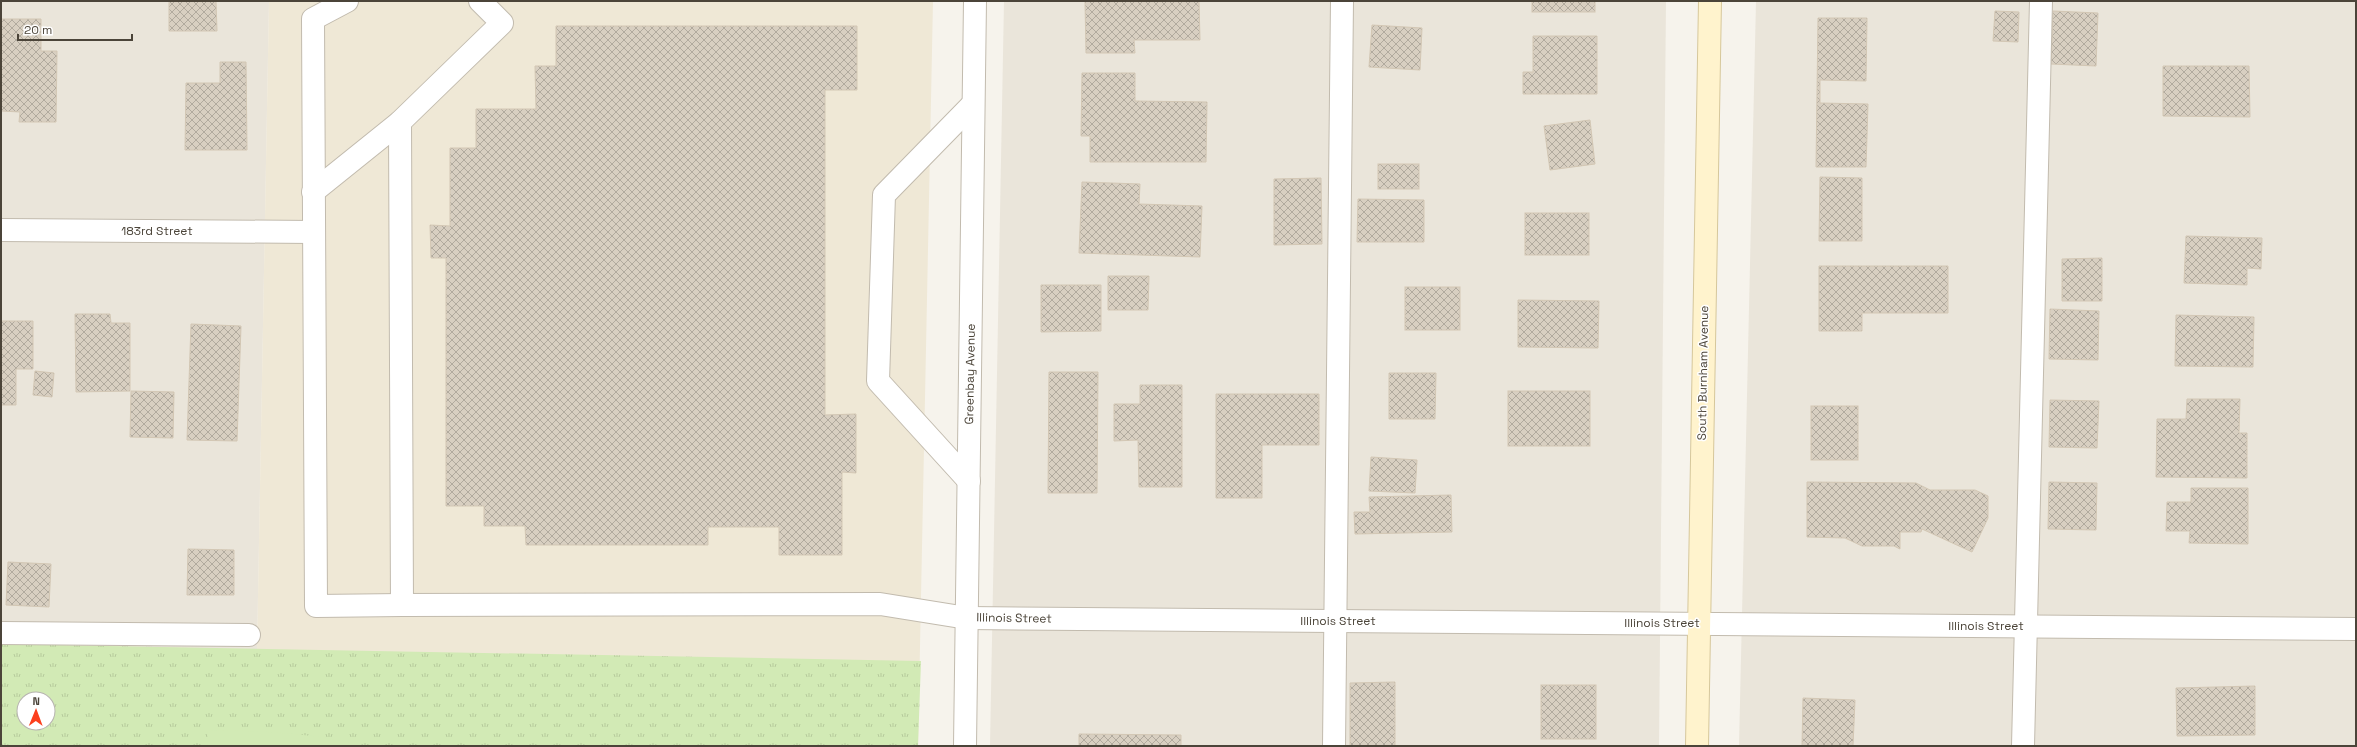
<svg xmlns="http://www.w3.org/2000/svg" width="2357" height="747" viewBox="0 0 2357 747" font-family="'Space Grotesk',sans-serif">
  <defs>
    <pattern id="grass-tufts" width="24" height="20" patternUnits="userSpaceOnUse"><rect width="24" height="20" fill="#d2eab5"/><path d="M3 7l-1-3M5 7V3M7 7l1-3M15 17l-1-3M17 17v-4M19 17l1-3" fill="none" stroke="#b6ca9c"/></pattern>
    <pattern id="building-cross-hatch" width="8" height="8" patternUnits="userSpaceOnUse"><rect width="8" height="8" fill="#d8cfc1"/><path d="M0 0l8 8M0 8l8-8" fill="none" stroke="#b1aa9e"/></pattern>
  </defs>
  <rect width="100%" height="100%" fill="#f6f3ec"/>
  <!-- residential -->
  <g fill="#eae5da">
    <polygon points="1,1 269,1 257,650 1,644"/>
    <polygon points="1004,1 1666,1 1659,746 990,746"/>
    <polygon points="1756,1 2356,1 2356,746 1739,746"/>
  </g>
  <!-- education -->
  <path fill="#efe8d6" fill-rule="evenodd" d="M269,1H933L918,746H1V644L257,649ZM24,699H48V723H24Z"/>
  <!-- grass -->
  <path fill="url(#grass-tufts)" fill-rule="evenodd" d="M1,644L921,661L918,746H1ZM24,699H48V723H24Z"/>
  <!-- pitch -->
  <path fill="#d2eab5" d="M208,730C262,731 314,733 366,746H207Z"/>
  <!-- building -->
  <g fill="url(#building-cross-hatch)" stroke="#d3c7b4">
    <polygon points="169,1 216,1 217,31 169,31"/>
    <polygon points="1085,1 1199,1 1200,40 1134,40 1135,53 1086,53"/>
    <rect x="1532" y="1" width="63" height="11"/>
    <polygon points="1995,11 2019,12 2018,42 1993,41"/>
    <polygon points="2053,11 2098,13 2096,66 2051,64"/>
    <polygon points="1818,18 1867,18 1866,81 1820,80 1820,103 1868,104 1866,167 1816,167"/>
    <polygon points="1,19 41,19 41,51 57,51 56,122 19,122 20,112 1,111"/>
    <polygon points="1372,25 1422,28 1420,70 1369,67"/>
    <polygon points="556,26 857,26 857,90 825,90 825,415 856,414 856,473 842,472 842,555 779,555 779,527 708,527 708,545 526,545 525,526 484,526 484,506 446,506 446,258 431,258 430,225 450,226 450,148 476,148 476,109 536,109 535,66 556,66"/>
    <polygon points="1533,36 1597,36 1597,94 1523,94 1523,72 1533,72"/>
    <polygon points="220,62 246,62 247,150 185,150 186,83 220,83"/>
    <polygon points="2163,66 2249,66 2250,117 2163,116"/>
    <polygon points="1082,73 1135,73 1135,101 1207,102 1206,162 1090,162 1090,136 1081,136"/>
    <polygon points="1590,120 1595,164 1550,170 1544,126"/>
    <rect x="1378" y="164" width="41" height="25"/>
    <polygon points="1820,177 1862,178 1862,241 1819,241"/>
    <polygon points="1321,178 1322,244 1274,245 1274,179"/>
    <polygon points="1082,182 1140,184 1139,204 1202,206 1200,257 1079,253"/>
    <polygon points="1358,199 1424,200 1424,242 1357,242"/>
    <rect x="1525" y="213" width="64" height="42"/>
    <polygon points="2186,236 2262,238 2261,269 2247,268 2247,285 2184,283"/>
    <polygon points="2102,258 2102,301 2062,301 2062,259"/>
    <polygon points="1819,266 1948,266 1948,313 1862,313 1862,331 1819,331"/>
    <polygon points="1108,276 1149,276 1148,310 1108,310"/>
    <polygon points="1041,285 1101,285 1101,331 1041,332"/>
    <rect x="1405" y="287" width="55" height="43"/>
    <polygon points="1518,300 1599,301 1598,348 1518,347"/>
    <polygon points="2050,309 2099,311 2098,360 2049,359"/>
    <polygon points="75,314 110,314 111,323 130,323 130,391 76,392"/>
    <polygon points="2176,315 2254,317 2253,367 2175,366"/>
    <polygon points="1,321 33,321 33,369 16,369 16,405 1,405"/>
    <polygon points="191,324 241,326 237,441 187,440"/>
    <polygon points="35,371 54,373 52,397 33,395"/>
    <polygon points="1049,372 1098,372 1097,493 1048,493"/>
    <polygon points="1389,373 1436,373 1435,419 1389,419"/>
    <polygon points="1140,385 1182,385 1182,487 1139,487 1138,440 1114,441 1114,404 1140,404"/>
    <polygon points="131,391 174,392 173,438 130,437"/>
    <rect x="1508" y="391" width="82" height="55"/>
    <polygon points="1216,394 1319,394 1319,445 1262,445 1262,498 1216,498"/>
    <polygon points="2187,399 2240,399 2239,433 2247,433 2247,478 2156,477 2157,419 2186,419"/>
    <polygon points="2050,400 2099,401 2097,448 2049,447"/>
    <rect x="1811" y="406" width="47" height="54"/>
    <polygon points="1371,457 1417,460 1415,493 1369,491"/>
    <polygon points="1807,482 1916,483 1930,490 1975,490 1988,496 1988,518 1972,552 1922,529 1921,532 1900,532 1900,549 1894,546 1862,546 1845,538 1807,537"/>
    <polygon points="2049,482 2097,483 2096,530 2048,529"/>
    <polygon points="2191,488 2248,488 2248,544 2189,543 2190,531 2166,531 2167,502 2191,502"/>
    <polygon points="1451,495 1452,532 1355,534 1354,512 1370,512 1369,497"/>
    <polygon points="188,549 234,550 234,595 187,595"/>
    <polygon points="8,562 51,564 49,607 6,605"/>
    <polygon points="1395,682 1395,746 1350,746 1350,683"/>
    <rect x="1541" y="685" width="55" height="54"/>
    <polygon points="2255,686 2255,735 2177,736 2176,688"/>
    <polygon points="1803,698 1855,700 1853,746 1802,746"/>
    <polygon points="1079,734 1181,735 1181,746 1079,746"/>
  </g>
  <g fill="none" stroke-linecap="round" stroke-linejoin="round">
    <defs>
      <g id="lane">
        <polyline points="347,1 313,19 316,606 402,605"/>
        <polyline points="480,1 502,23 400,122 402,605 880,604 967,618"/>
        <polyline points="313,192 400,122"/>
        <polyline points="969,481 878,381 884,195 973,104"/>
        <polyline points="1,633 249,635"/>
        <polyline points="1334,746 1342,1"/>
        <polyline points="2023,746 2041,1"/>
      </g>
      <g id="street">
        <polyline points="1,230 313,232"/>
        <polyline points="967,618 2356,629"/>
        <polyline points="965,746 975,1"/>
      </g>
      <polyline id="secondary" points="1697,746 1710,1"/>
    </defs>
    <!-- lane casing -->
    <use href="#lane" stroke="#c2bbae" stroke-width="24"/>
    <!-- street casing -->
    <use href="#street" stroke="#c2bbae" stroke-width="24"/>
    <!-- secondary casing -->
    <use href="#secondary" stroke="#d6c79b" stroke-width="24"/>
    <!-- lane -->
    <use href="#lane" stroke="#fff" stroke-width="22"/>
    <!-- street -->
    <use href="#street" stroke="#fff" stroke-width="22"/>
    <!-- secondary -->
    <use href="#secondary" stroke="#fff3cd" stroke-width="22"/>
  </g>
  <g text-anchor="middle" stroke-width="3" stroke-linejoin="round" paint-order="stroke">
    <!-- street labels -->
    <g font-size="12" fill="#4b4439" stroke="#fff">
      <text x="157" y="235">183rd Street</text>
      <text transform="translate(1703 373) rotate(-89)" y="4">South Burnham Avenue</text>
      <text transform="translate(970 374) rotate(-89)" y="4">Greenbay Avenue</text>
      <text transform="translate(1014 618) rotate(1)" y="4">Illinois Street</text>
      <text x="1338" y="625">Illinois Street</text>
      <text x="1662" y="627">Illinois Street</text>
      <text x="1986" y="630">Illinois Street</text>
    </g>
  </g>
  <!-- border -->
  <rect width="2357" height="747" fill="none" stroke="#4b4439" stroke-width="4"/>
  <!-- north arrow -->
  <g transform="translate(36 711) rotate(1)"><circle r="19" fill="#ffffff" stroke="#b7b4b0"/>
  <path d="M0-3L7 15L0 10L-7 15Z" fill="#fc3f1d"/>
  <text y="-6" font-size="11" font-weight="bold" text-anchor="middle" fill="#4b4439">N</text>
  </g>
  <!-- scale -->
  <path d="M18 34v6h114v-6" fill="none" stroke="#4b4439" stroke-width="2"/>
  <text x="24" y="34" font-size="12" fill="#4b4439" stroke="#ffffff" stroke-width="3" paint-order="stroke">20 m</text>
</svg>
